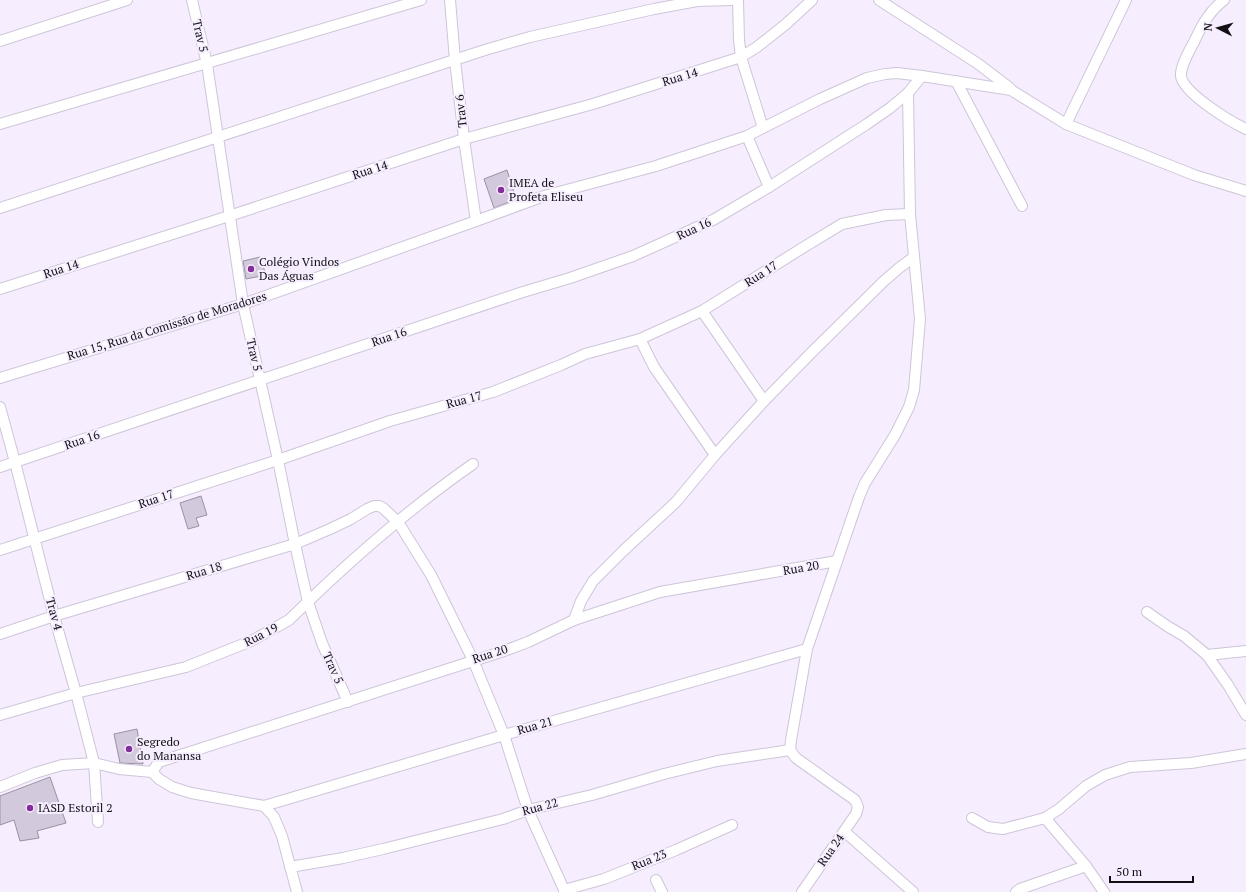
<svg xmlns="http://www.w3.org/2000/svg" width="1246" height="892" viewBox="0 0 1246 892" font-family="'PT Serif',serif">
  <rect width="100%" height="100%" fill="#f6eefe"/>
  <!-- building -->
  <g fill="#d2c9dc" stroke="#9a91a2">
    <polygon points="507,170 516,199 494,208 484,179"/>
    <polygon points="260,257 266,275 246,279 243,261"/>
    <polygon points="201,496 207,515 196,518 199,526 188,529 180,503"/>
    <polygon points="137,729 143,764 120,763 114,734"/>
    <polygon points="50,777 66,823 37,831 39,838 20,841 14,820 0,825 0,796"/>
  </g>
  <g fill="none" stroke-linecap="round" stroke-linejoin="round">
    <defs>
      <g id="minor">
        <polyline points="192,0 207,64 243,304 278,460 295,544 308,602 322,643 348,702"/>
        <polyline points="450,0 455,60 464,139 476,221"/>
        <polyline points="738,0 739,40 741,57 763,128"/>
        <polyline points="879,0 977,63 1010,88"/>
        <path d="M1224,0C1210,10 1201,26 1194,42C1190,49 1180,68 1181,76C1183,93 1231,122 1246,129"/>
        <polyline points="0,41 127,0"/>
        <polyline points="956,81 1022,206"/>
        <polyline points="0,124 421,0"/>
        <polyline points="1066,124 1126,0"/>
        <polyline points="747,136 769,187"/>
        <polyline points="0,208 488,49 530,37 654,9 697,1 731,0"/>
        <polyline points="0,289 229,216 464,139 593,104 741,57 757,47 786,24 812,0"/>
        <polyline points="702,311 764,401"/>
        <polyline points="640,339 654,367 715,455"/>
        <polyline points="0,378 243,304 476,221 544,196 656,166 747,136 820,99 867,78 885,74 897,73 922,76 1011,90 1066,124 1194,175 1246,191"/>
        <polyline points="0,407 15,462 54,616 76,693 94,763 98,822"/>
        <polyline points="0,467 523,292 570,278 633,256 713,220 769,187 867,124 890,108 908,93 922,76"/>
        <polyline points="0,550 278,460 390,421 493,392 561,365 585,354 640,339 702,311 804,247 842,224 886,215 910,214"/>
        <polyline points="1147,612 1167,626 1184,636 1207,655 1228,685 1246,715"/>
        <polyline points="574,620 581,601 593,581 623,551 676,502 715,455 764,401 812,352 884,281 899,268 914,257"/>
        <polyline points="0,634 54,616 295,544 330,529 351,519 367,509 374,506 379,506 383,508 398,522 431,575 473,660 504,735 528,810 565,892"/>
        <polyline points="1207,655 1246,651"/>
        <path d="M0,715L76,693L186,667L251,641L289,620C346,564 407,510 473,464"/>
        <polyline points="152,772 159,762 504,651 528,642 574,620 660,592 837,561"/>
        <polyline points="0,787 35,773 62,765 94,763 119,769 152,772 159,779 172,787 191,793 264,806 274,817 282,836 297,892"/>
        <polyline points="264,806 504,735 807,649"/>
        <polyline points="972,818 988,827 1003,829 1045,818 1059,809 1086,786 1105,775 1130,767 1191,763 1246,754"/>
        <polyline points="1045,818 1086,866 1104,892"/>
        <polyline points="845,832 913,892"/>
        <polyline points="290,867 343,858 383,849 503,819 528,810 592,795 664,774 717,761 790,750"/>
        <polyline points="656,880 662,892"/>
        <polyline points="564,890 604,879 676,850 732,825"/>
        <polyline points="802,892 856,814 858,807 855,800 796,758 790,750 791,740 807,649 859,497 865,483 895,435 909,407 914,390 920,319 910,214 908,93"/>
        <polyline points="1016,892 1020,889 1086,866"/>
      </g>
    </defs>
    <!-- minor casing -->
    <use href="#minor" stroke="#cec5d8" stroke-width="12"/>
    <!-- minor -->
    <use href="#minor" stroke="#fff" stroke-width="10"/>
  </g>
  <!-- markers -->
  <g fill="#842e9c" stroke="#f6eefe" stroke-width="1.5">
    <circle cx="501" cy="190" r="4"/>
    <circle cx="251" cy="269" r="4"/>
    <circle cx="129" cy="749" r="4"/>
    <circle cx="30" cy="808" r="4"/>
  </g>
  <g text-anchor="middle" stroke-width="4" stroke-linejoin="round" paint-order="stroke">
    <!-- street labels -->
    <g font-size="12" fill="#120f15" stroke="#f6eefe">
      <text transform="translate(200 36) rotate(77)" y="4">Trav 5</text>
      <text transform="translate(680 77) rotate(-17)" y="4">Rua 14</text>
      <text transform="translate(461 111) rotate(-96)" y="4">Trav 6</text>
      <text transform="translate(370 170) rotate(-18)" y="4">Rua 14</text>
      <text transform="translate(694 229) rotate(-25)" y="4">Rua 16</text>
      <text transform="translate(61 269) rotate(-18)" y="4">Rua 14</text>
      <text transform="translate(761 274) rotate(-33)" y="4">Rua 17</text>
      <text transform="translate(167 326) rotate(-17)" y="4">Rua 15, Rua da Comissão de Moradores</text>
      <text transform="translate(389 337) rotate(-19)" y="4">Rua 16</text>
      <text transform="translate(254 355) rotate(77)" y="4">Trav 5</text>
      <text transform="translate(464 400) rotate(-15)" y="4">Rua 17</text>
      <text transform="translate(82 440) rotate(-19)" y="4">Rua 16</text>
      <text transform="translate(156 499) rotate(-18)" y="4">Rua 17</text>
      <text transform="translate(801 568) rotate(-10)" y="4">Rua 20</text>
      <text transform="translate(204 571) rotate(-17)" y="4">Rua 18</text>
      <text transform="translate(54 614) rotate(75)" y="4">Trav 4</text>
      <text transform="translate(261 635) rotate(-27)" y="4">Rua 19</text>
      <text transform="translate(490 654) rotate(-18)" y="4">Rua 20</text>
      <text transform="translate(333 668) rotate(66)" y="4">Trav 5</text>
      <text transform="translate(535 726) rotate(-16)" y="4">Rua 21</text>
      <text transform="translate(540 807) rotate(-15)" y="4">Rua 22</text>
      <text transform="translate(831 850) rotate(-55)" y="4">Rua 24</text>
      <text transform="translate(649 860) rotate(-22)" y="4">Rua 23</text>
    </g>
    <!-- poi labels -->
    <g font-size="12" fill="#120f15" stroke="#f6eefe" text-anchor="start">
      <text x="509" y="187">IMEA de<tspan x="509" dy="14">Profeta Eliseu</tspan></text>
      <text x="259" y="266">Colégio Vindos<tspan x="259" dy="14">Das Águas</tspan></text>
      <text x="137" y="746">Segredo<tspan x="137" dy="14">do Manansa</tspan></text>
      <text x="38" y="812">IASD Estoril 2</text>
    </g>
  </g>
  <!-- north arrow -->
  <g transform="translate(1218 28) rotate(276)" stroke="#f6eefe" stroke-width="3" paint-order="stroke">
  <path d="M0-3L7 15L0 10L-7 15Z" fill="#120f15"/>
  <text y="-6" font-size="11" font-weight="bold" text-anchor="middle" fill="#120f15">N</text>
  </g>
  <!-- scale -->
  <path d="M1110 876v6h83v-6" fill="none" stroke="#120f15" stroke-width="2"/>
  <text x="1116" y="876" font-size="12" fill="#120f15" stroke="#f6eefe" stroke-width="3" paint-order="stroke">50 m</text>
</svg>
